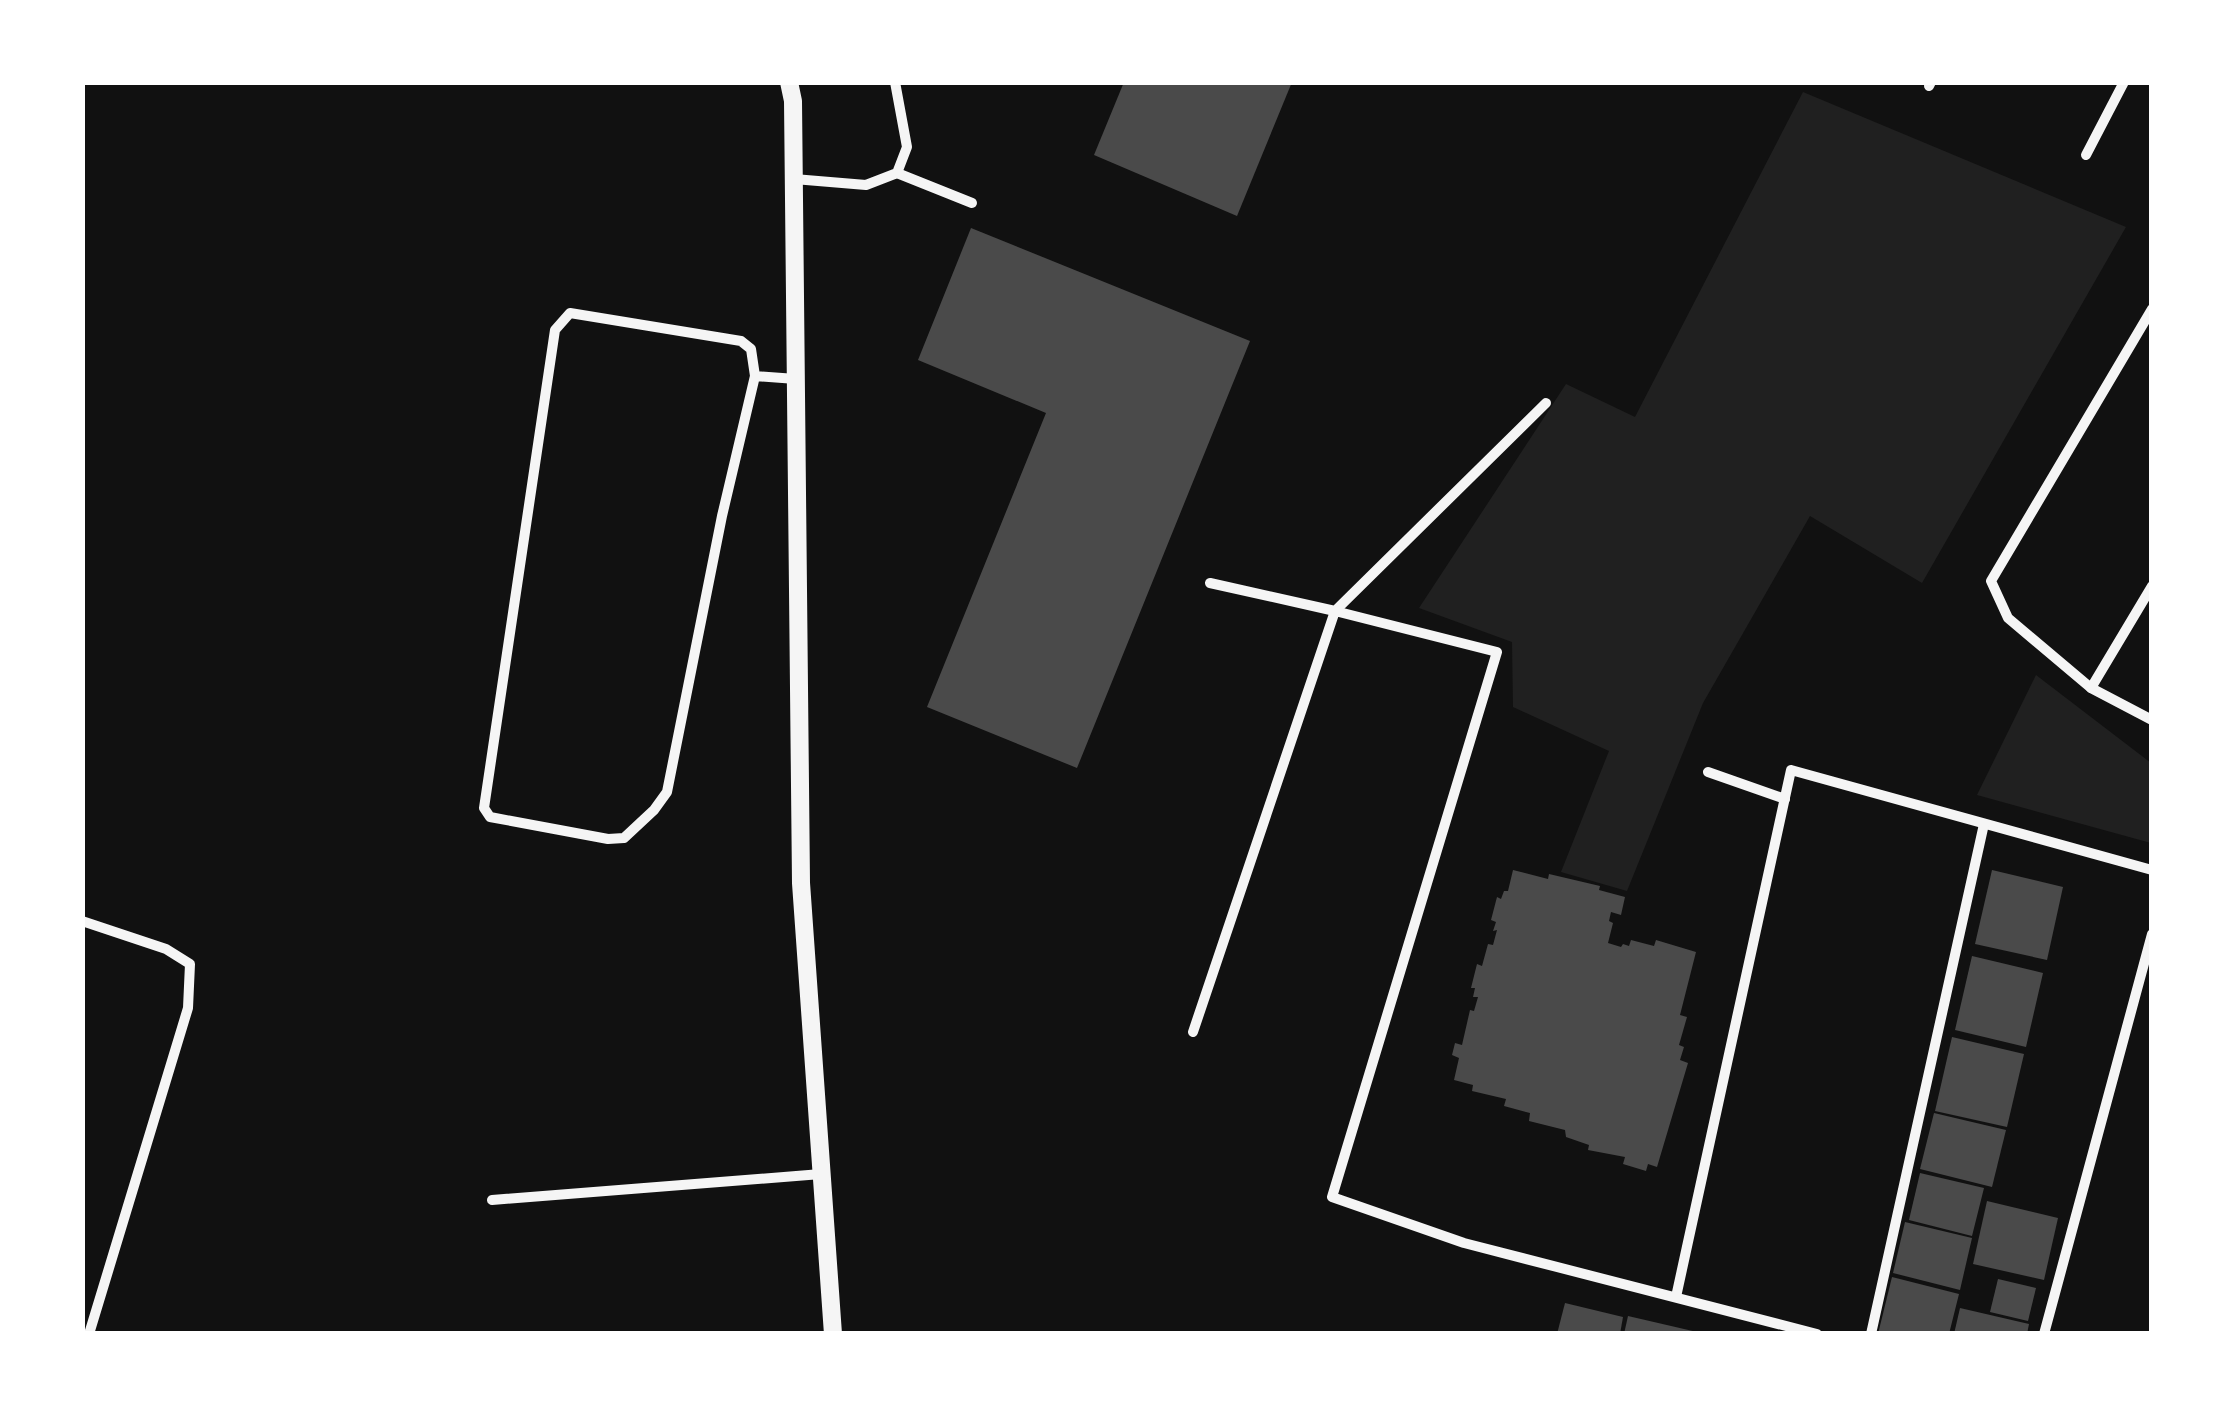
<svg xmlns="http://www.w3.org/2000/svg" width="2234" height="1416" viewBox="0 0 2234 1416" font-family="Helvetica,sans-serif">
  <rect width="100%" height="100%" fill="#111"/>
  <!-- green -->
  <g fill="#202020">
    <polygon points="1803,92 2126,227 1922,583 1810,516 1703,703 1627,891 1561,872 1609,751 1513,707 1512,642 1419,608 1566,384 1635,417"/>
    <polygon points="2036,675 2151,763 2151,843 1977,795"/>
  </g>
  <!-- building -->
  <g fill="#4a4a4a">
    <polygon points="1124,82 1292,82 1237,216 1094,155"/>
    <polygon points="971,228 1250,341 1077,768 927,707 1046,413 918,360"/>
    <polygon points="1513,870 1548,879 1549,874 1600,886 1599,890 1625,897 1621,915 1611,912 1609,921 1613,923 1608,943 1621,947 1623,944 1629,946 1631,940 1654,946 1656,940 1696,952 1680,1015 1687,1017 1679,1045 1684,1047 1680,1060 1688,1063 1657,1167 1648,1164 1646,1171 1623,1164 1625,1157 1588,1150 1589,1145 1566,1137 1565,1130 1529,1121 1530,1113 1504,1106 1506,1099 1472,1091 1473,1085 1454,1080 1459,1058 1452,1055 1455,1043 1462,1045 1470,1010 1474,1011 1478,997 1473,997 1475,988 1471,988 1477,964 1482,966 1488,944 1493,945 1497,930 1493,931 1496,922 1491,920 1497,897 1501,899 1504,891 1508,891"/>
    <polygon points="1992,870 2063,887 2047,960 1975,944"/>
    <polygon points="1972,956 2043,973 2026,1047 1955,1030"/>
    <polygon points="1952,1037 2024,1054 2007,1127 1935,1111"/>
    <polygon points="1934,1113 2006,1130 1992,1187 1920,1169"/>
    <polygon points="1920,1173 1984,1188 1972,1236 1909,1220"/>
    <polygon points="1987,1201 2058,1218 2044,1280 1973,1264"/>
    <polygon points="1905,1222 1972,1238 1960,1290 1893,1273"/>
    <polygon points="1892,1277 1959,1294 1949,1334 1878,1334"/>
    <polygon points="1998,1279 2036,1288 2028,1321 1990,1312"/>
    <polygon points="1565,1303 1623,1317 1620,1334 1557,1334"/>
    <polygon points="1960,1308 2029,1324 2027,1334 1954,1334"/>
    <polygon points="1628,1316 1697,1332 1697,1334 1624,1334"/>
  </g>
  <g fill="none" stroke-linecap="round" stroke-linejoin="round">
    <!-- minor -->
    <g stroke="#f5f5f5" stroke-width="10">
      <polyline points="1929,86 1931,82"/>
      <polyline points="2086,155 2124,82"/>
      <polyline points="897,173 972,203"/>
      <polyline points="794,179 866,185 897,173 907,147 895,82"/>
      <polyline points="2152,309 1991,581 2008,618 2091,688 2152,720"/>
      <polyline points="755,376 751,349 741,341 570,313 555,330 484,808 490,817 608,839 624,838 654,810 667,792 722,516 755,376 796,379"/>
      <polyline points="1210,583 1335,611 1546,403"/>
      <polyline points="2091,688 2152,586"/>
      <polyline points="1708,772 1785,799"/>
      <polyline points="82,921 166,949 190,964 188,1008 89,1334"/>
      <polyline points="1193,1032 1335,611 1497,652 1332,1197 1464,1243 1817,1334"/>
      <polyline points="492,1200 821,1174"/>
      <polyline points="1676,1297 1791,770 2152,870"/>
      <polyline points="1871,1334 1984,824"/>
      <polyline points="2044,1334 2152,934"/>
    </g>
    <!-- tertiary -->
    <polyline stroke="#f5f5f5" stroke-width="18" points="789,82 793,101 801,883 833,1334"/>
  </g>
  <!-- border -->
  <rect width="2234" height="1416" fill="none" stroke="#ffffff" stroke-width="170"/>
</svg>
